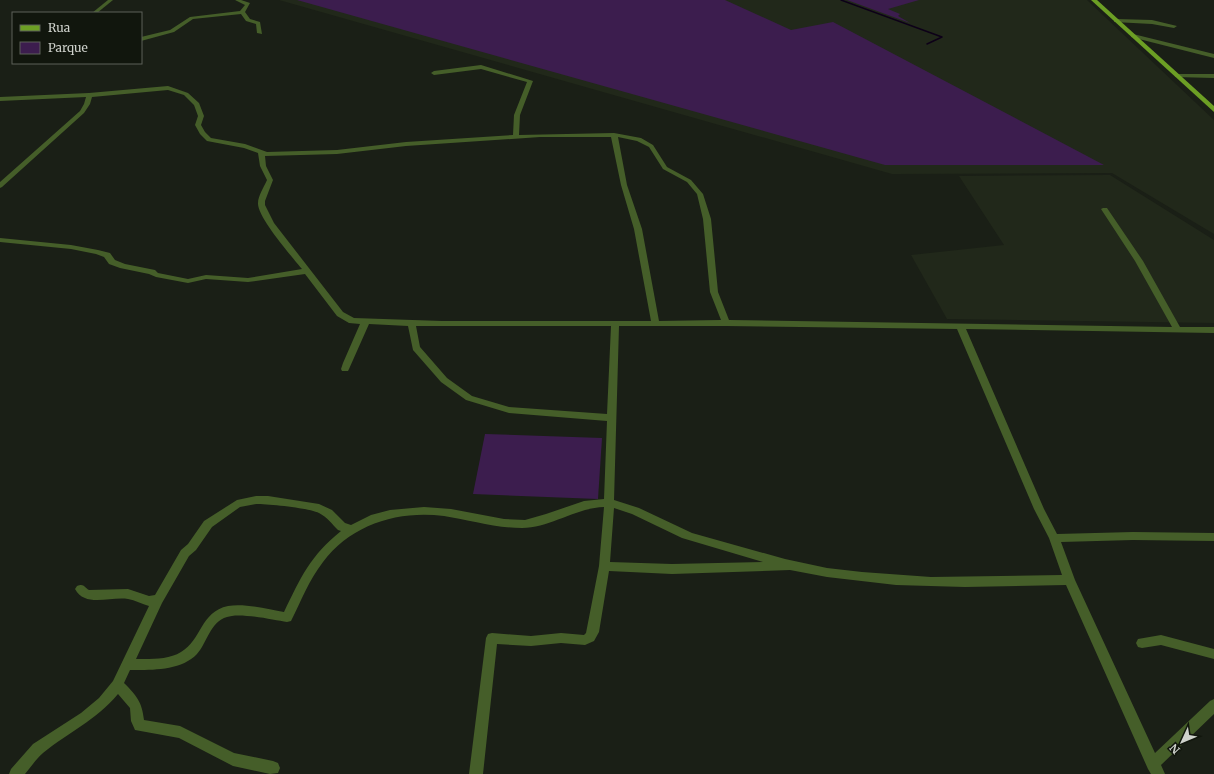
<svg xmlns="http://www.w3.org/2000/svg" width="1214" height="774" viewBox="0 0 1214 774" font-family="Merriweather,serif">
  <rect width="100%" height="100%" fill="#1a1f16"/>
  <!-- built -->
  <g fill="#21281a">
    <polygon points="279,0 1087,0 1214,120 1214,234 1112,173 892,174"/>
    <polygon points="1110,175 1214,240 1214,323 947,319 911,255 1004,245 959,176"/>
  </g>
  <!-- green -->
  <g fill="#3c1d4e">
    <polygon points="297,0 725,0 791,30 833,22 1104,165 885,165"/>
    <polygon points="847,0 919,0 888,9 900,14 898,16 910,23"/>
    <polygon points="485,434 602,438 598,499 473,494"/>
  </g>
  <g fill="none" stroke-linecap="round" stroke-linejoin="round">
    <!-- stream -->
    <polyline stroke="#0d0018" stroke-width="1.5" points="841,0 942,37 927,44"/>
    <!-- minor -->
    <g fill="#455e29" fill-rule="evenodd">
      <polygon points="108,0 113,0 97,13 92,13"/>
      <polygon points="235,0 241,0 250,3 245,12 250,19 260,22 262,34 257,33 256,24 246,21 241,14 193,19 174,32 141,41 141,37 170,30 190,17 240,11 245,5"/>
      <polygon points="1116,19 1152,20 1177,26 1174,28 1152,24 1114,22 1114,20"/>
      <polygon points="1133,34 1214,54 1214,58 1131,37 1131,35"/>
      <path d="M481,65L533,81L520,115L519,135L614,133L641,138L653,145L667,167L691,180L703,194L711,219L718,292L729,320L1172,327L1135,261L1101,209L1103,208H1107L1143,261L1180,327H1214V333L966,329L1044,509L1057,534L1133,532L1214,533V541L1133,540L1061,542L1075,580L1155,753L1210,701L1214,699V714L1161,765L1165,774H1151L1148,769L1066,585L965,587L896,585L827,577L790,570L672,574L609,571L599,632L594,641L585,645L561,643L531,646L497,644L483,774H469L486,638L488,634L492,633L531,636L561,633L584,635L586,633L599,566L604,507C575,508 550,528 522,528C495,528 470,520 444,516C399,510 351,524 323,562C309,580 301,601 291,621L287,622C273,620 239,612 227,617C210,622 207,643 197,654C181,671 151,670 130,670L124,683C137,696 142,702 144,720L180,726L234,753L273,761L278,763L280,768L278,773L270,774L233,766L179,738L135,730L131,721L130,708L118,694C95,721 69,732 43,753C36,759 31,767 25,774H9L11,769L33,744L81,713L99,698L113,681L149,606C142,604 135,600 128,599C111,596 85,608 75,589L77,586C84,583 84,587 89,590L128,589L149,596L155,595L181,550L188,544L204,521L237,500L256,496H268L319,504L332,510L345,523L351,525L371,515L390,510L424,507L451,509L504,519L525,520L546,514L584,501L604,499L607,421L509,413L466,400L441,382L413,350L408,326L369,324L349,369L348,371H342L341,369L343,363L360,324L349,323L337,316L305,274L248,282L206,279L188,283L156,277L149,274L120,268L109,264L104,257L96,254L71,249L0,242V238L71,245L98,250L110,253L115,260L125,264L155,270L158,273L188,279L206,275L248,278L302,269C292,257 257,217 258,203C258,196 264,187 267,180L260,166L258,153L244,148L207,141L200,134L195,125L198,116L194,105L184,95L168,90L92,97L90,104L84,113L2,187L0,188V182L80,111L84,104L86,97L0,101V97L89,93L168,86L188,93L199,103L204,116L201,125L205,132L211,138L245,144L267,152L337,150L406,142L513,135L514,115L527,82L481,69L434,75L431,73L434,71ZM540,137H611L621,185L634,229L651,321H442L354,318L343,312L274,223L265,205V201L273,180L266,166L265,156L337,154L406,146ZM618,137L637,141L649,147L663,169L687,182L697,194L703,219L710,292L721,320L659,321L642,229L627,185ZM416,326H611L607,414L509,407L472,396L447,378L420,347ZM619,326H726L957,329L1034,509L1049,538L1062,575L931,577L862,572L827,568L785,559L692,533L639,508L614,500ZM256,504C269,504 309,508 319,513C327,517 332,524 338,530L341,531C310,556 301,577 284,612C268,609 244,603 228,606C200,612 202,640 181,652C168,660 150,659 136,659L162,603L189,556L196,550L212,527L240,507ZM614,508L632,514L682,538L763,562L672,564L610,562Z"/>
      <polygon points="1177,74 1214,74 1214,78 1175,77 1175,75"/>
      <polygon points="1161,635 1214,649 1214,659 1161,645 1142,648 1138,647 1136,643 1138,639"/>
    </g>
    <!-- major -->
    <polygon fill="#6c9f24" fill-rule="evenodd" points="1091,0 1097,0 1214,106 1214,112"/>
  </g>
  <!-- legend -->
  <rect x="12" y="12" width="130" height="52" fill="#11160d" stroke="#5d6159"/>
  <rect x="20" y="25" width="20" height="6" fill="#6c9f24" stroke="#5d6159"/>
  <text x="48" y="32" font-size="12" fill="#cfd2cc">Rua</text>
  <rect x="20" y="42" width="20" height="12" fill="#3c1d4e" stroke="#5d6159"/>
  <text x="48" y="52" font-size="12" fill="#cfd2cc">Parque</text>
  <!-- north arrow -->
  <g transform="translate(1182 742) rotate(226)" stroke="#11160d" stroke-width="3" paint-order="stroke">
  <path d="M0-3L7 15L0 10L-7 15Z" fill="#cfd2cc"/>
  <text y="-6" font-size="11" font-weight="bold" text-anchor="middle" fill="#cfd2cc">N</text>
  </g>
</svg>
